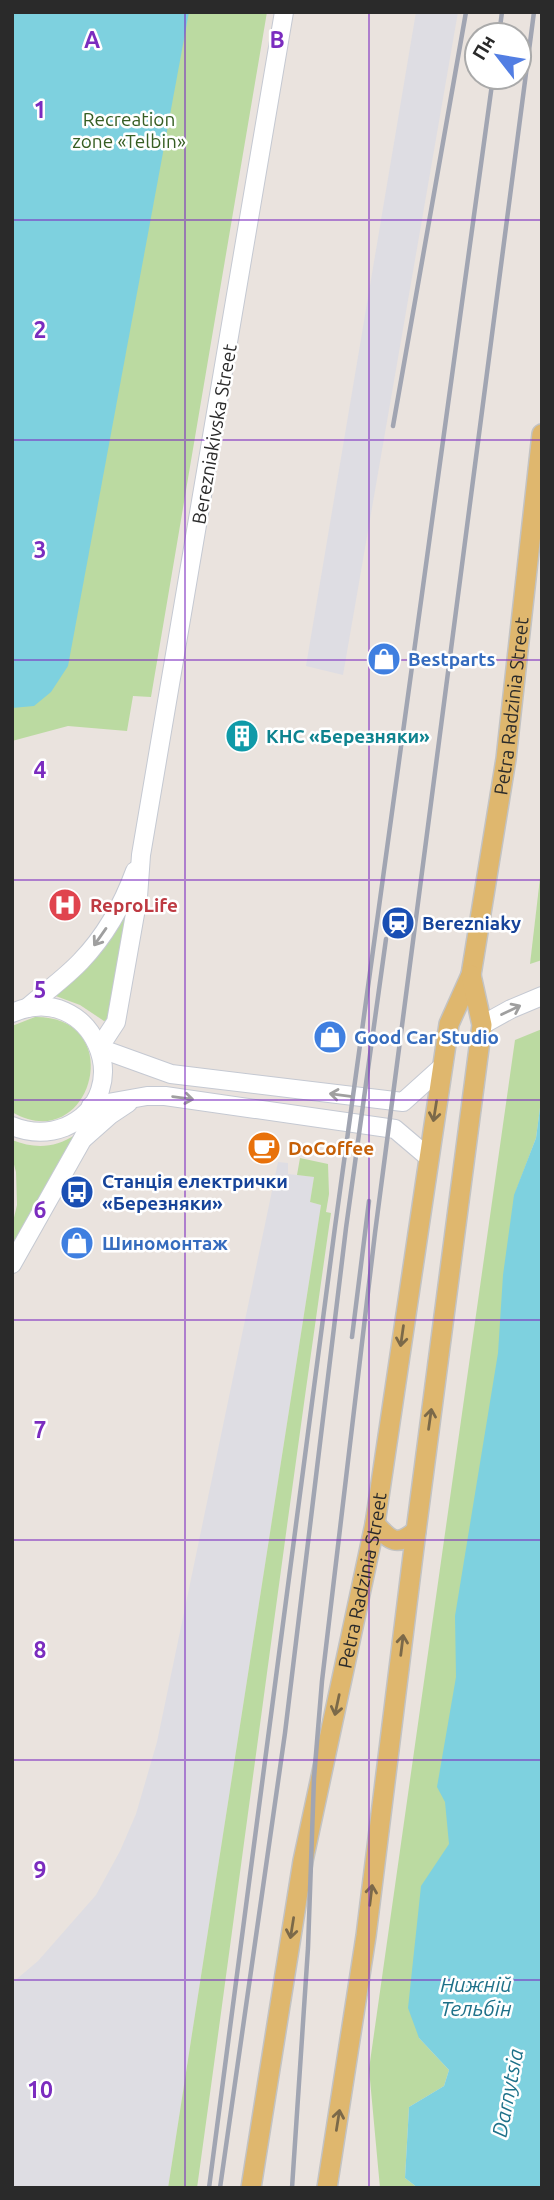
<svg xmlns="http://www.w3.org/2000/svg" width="554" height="2200" viewBox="0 0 554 2200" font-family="Ubuntu,sans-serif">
  <rect width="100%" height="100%" fill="#eae3de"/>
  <!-- industrial -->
  <g fill="#dedde3">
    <polygon points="416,12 458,12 343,675 306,666"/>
    <polygon points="278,1162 288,1163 288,1174 314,1177 310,1202 321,1205 168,2188 12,2188 12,1983 38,1961 96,1895 120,1851 136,1814 157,1742"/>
  </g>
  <!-- green -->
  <g fill="#bbdaa1">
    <polygon points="12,12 267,12 151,697 133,696 127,731 68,726 12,741"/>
    <polygon points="542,861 542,960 530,964"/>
    <polygon points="129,901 110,1019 104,1021 80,1005 53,995"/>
    <path d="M35,1017C130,1016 91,1158 12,1112V1026Z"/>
    <polygon points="542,1029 542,1093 536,1138 516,1191 508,1707 419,2038 449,2070 444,2086 409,2107 405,2178 418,2188 380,2188 369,2069 515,1040"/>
    <path d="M75,1135L12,1249V1226L17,1205L16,1172L12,1157V1140C35,1149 55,1148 75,1135Z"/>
    <path d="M300,1158L328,1164L329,1194L326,1212L331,1213C284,1538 242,1863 197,2188H168L321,1205L310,1202L314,1177L297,1175Z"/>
  </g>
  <!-- water -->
  <g fill="#7ed1df">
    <polygon points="12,12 189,12 68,666 51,692 34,706 12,708"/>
    <polygon points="542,1093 542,2188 418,2188 405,2178 409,2107 444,2086 449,2070 419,2038 408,2008 421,1886 449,1844 445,1802 437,1787 456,1677 455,1616 498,1353 503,1275 514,1195 536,1138"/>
  </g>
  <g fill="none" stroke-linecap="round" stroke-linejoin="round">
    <defs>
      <g id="secondary">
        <path d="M27,1008C45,992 65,978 81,961C106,935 123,904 135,871"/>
        <path d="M12,1013C92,978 141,1094 65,1127C47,1134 29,1133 12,1126"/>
        <polyline points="482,1025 511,1009 542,996"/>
        <polyline points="99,1048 116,1022 138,897 141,855 284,12"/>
        <polyline points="99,1048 171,1074 403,1102 443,1066"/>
        <polyline points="91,1106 147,1096 165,1096 395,1129 428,1157"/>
        <polyline points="84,1138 110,1115 128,1103"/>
        <polyline points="12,1264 82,1140 87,1130 91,1106"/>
      </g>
      <g id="primary">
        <path d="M375,1524C391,1541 396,1547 416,1531"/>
        <path id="s1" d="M251,2188L303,1861L375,1524L449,1024L471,975L506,759L542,434"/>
        <polyline points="327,2188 366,1936 416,1531 482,1025 471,975"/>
      </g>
    </defs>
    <!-- secondary casing -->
    <use href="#secondary" stroke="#c5c9d2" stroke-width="20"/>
    <!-- primary casing -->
    <use href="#primary" stroke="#c3c3c3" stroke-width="22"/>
    <!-- secondary -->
    <use href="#secondary" stroke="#fff" stroke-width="18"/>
    <!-- primary -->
    <use href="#primary" stroke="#dfb76e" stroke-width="19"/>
    <!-- rail -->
    <g stroke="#a1a5b2" stroke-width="4.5">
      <polyline points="499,35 502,12"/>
      <polyline points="393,426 466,12"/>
      <polyline points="352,1337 369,1201"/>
      <polyline points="209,2188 335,1227 493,77"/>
      <polyline points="220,2188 285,1733 346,1228 386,939"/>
      <polyline points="292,2188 308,1948 314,1778 322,1681 375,1233 534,12"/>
    </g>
  </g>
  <!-- one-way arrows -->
  <defs><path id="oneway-shaft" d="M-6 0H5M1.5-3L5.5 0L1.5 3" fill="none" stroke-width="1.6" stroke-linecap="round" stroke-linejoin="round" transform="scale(1.75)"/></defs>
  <g stroke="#9f9f9f">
    <use href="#oneway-shaft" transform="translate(100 937) rotate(125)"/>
    <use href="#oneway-shaft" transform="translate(511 1010) rotate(-26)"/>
    <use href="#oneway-shaft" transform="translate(340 1095) rotate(-173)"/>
    <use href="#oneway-shaft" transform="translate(183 1098) rotate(8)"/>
  </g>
  <g stroke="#7b6949">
    <use href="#oneway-shaft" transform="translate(435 1111) rotate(99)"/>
    <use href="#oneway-shaft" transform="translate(402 1336) rotate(98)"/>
    <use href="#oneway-shaft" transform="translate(430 1419) rotate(-82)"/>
    <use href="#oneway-shaft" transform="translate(402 1645) rotate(-83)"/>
    <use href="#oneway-shaft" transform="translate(337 1705) rotate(102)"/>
    <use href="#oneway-shaft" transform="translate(371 1895) rotate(-83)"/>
    <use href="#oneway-shaft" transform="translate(292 1928) rotate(99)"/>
    <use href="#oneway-shaft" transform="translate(338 2120) rotate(-81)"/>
  </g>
  <!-- grid -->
  <path fill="none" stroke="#7b2cbf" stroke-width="2" stroke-opacity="0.55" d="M185,12V2188M369,12V2188M12,220H542M12,440H542M12,660H542M12,880H542M12,1100H542M12,1320H542M12,1540H542M12,1760H542M12,1980H542"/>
  <!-- icons -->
  <defs>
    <symbol id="shop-disc" viewBox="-11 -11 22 22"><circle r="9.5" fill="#3f7fe0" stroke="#fff"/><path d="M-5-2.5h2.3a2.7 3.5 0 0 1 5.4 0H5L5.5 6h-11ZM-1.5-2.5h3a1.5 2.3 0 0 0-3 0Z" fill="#fff"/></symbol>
    <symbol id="building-disc" viewBox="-11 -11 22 22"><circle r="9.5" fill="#0f9aa8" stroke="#fff"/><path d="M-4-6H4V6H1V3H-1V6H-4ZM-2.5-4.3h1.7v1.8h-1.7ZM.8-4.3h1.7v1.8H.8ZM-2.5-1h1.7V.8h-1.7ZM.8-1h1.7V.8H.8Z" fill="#fff"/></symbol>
    <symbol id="hospital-disc" viewBox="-11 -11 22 22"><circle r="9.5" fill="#e0444e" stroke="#fff"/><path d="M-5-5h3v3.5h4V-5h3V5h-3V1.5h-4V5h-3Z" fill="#fff"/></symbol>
    <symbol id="station-disc" viewBox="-11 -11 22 22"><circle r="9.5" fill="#1a4fb4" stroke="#fff"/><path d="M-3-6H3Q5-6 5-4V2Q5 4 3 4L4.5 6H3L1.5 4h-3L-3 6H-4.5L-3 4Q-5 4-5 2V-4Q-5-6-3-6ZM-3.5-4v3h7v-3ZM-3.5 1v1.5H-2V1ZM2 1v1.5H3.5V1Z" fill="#fff"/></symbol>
    <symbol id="cafe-disc" viewBox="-11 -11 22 22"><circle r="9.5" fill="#e8710a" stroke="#fff"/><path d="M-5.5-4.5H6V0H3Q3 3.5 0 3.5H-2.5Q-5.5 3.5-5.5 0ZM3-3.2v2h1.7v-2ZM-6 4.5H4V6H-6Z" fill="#fff"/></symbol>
    <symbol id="bus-disc" viewBox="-11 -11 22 22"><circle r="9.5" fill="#1a4fb4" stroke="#fff"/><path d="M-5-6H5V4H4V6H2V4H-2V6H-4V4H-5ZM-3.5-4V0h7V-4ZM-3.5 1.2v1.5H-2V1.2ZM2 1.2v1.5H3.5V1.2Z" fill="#fff"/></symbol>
  </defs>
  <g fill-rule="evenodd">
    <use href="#shop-disc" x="365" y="640" width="38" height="38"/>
    <use href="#building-disc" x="223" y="717" width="38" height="38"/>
    <use href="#hospital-disc" x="46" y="886" width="38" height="38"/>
    <use href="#station-disc" x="379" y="904" width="38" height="38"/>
    <use href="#shop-disc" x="311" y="1018" width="38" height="38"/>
    <use href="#cafe-disc" x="245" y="1129" width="38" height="38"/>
    <use href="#bus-disc" x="58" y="1173" width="38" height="38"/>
    <use href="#shop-disc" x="58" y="1224" width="38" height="38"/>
  </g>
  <g text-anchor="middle" stroke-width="5" stroke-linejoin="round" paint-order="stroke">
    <!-- park labels -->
    <g font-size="19" fill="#365e23" stroke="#fff">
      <text x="129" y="126">Recreation<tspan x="129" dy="22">zone «Telbin»</tspan></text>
    </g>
    <!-- street labels -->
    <g font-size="19" fill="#2a2a2a" stroke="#fff">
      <text transform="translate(214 434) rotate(-80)" y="7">Berezniakivska Street</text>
      <text dy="7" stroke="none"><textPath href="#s1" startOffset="1507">Petra Radzinia Street</textPath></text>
      <text dy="7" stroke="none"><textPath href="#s1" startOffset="618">Petra Radzinia Street</textPath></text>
    </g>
    <!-- shop labels -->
    <g font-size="19" font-weight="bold" fill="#366cbe" stroke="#fff" text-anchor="start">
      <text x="408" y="666">Bestparts</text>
      <text x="354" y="1044">Good Car Studio</text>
      <text x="102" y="1250">Шиномонтаж</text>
    </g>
    <!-- culture labels -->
    <g font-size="19" font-weight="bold" fill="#0d838f" stroke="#fff" text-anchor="start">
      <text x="266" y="743">КНС «Березняки»</text>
    </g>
    <!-- health labels -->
    <g font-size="19" font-weight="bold" fill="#be3a42" stroke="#fff" text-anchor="start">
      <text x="90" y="912">ReproLife</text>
    </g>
    <!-- transit labels -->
    <g font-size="19" font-weight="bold" fill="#164399" stroke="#fff" text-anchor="start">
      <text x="422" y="930">Berezniaky</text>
      <text x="102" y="1188">Станція електрички<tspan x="102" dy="22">«Березняки»</tspan></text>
    </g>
    <!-- food labels -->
    <g font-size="19" font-weight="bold" fill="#c56008" stroke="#fff" text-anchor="start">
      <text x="288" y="1155">DoCoffee</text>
    </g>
    <!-- water labels -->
    <g font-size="21" font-style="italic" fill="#1e7189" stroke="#fff">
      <text x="476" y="1992">Нижній<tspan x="476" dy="24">Тельбін</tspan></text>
      <text transform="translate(508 2093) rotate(-79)" y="7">Darnytsia</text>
    </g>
  </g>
  <g font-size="23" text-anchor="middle" font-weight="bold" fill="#7b2cbf" stroke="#fff" stroke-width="5" stroke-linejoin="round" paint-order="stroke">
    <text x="92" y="48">A</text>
    <text x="277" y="48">B</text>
    <text x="40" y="118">1</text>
    <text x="40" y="338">2</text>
    <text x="40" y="558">3</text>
    <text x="40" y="778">4</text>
    <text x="40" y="998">5</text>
    <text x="40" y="1218">6</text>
    <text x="40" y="1438">7</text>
    <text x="40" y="1658">8</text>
    <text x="40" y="1878">9</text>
    <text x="40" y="2098">10</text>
  </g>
  <!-- border -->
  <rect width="554" height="2200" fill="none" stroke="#2a2a2a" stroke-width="28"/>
  <!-- north arrow -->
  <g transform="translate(498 56) rotate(301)"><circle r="33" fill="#ffffff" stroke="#aaaaaa" stroke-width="2"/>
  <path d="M0-5L12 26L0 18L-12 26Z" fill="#527ee3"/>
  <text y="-10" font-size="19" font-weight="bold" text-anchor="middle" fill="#2a2a2a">Пн</text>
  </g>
</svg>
